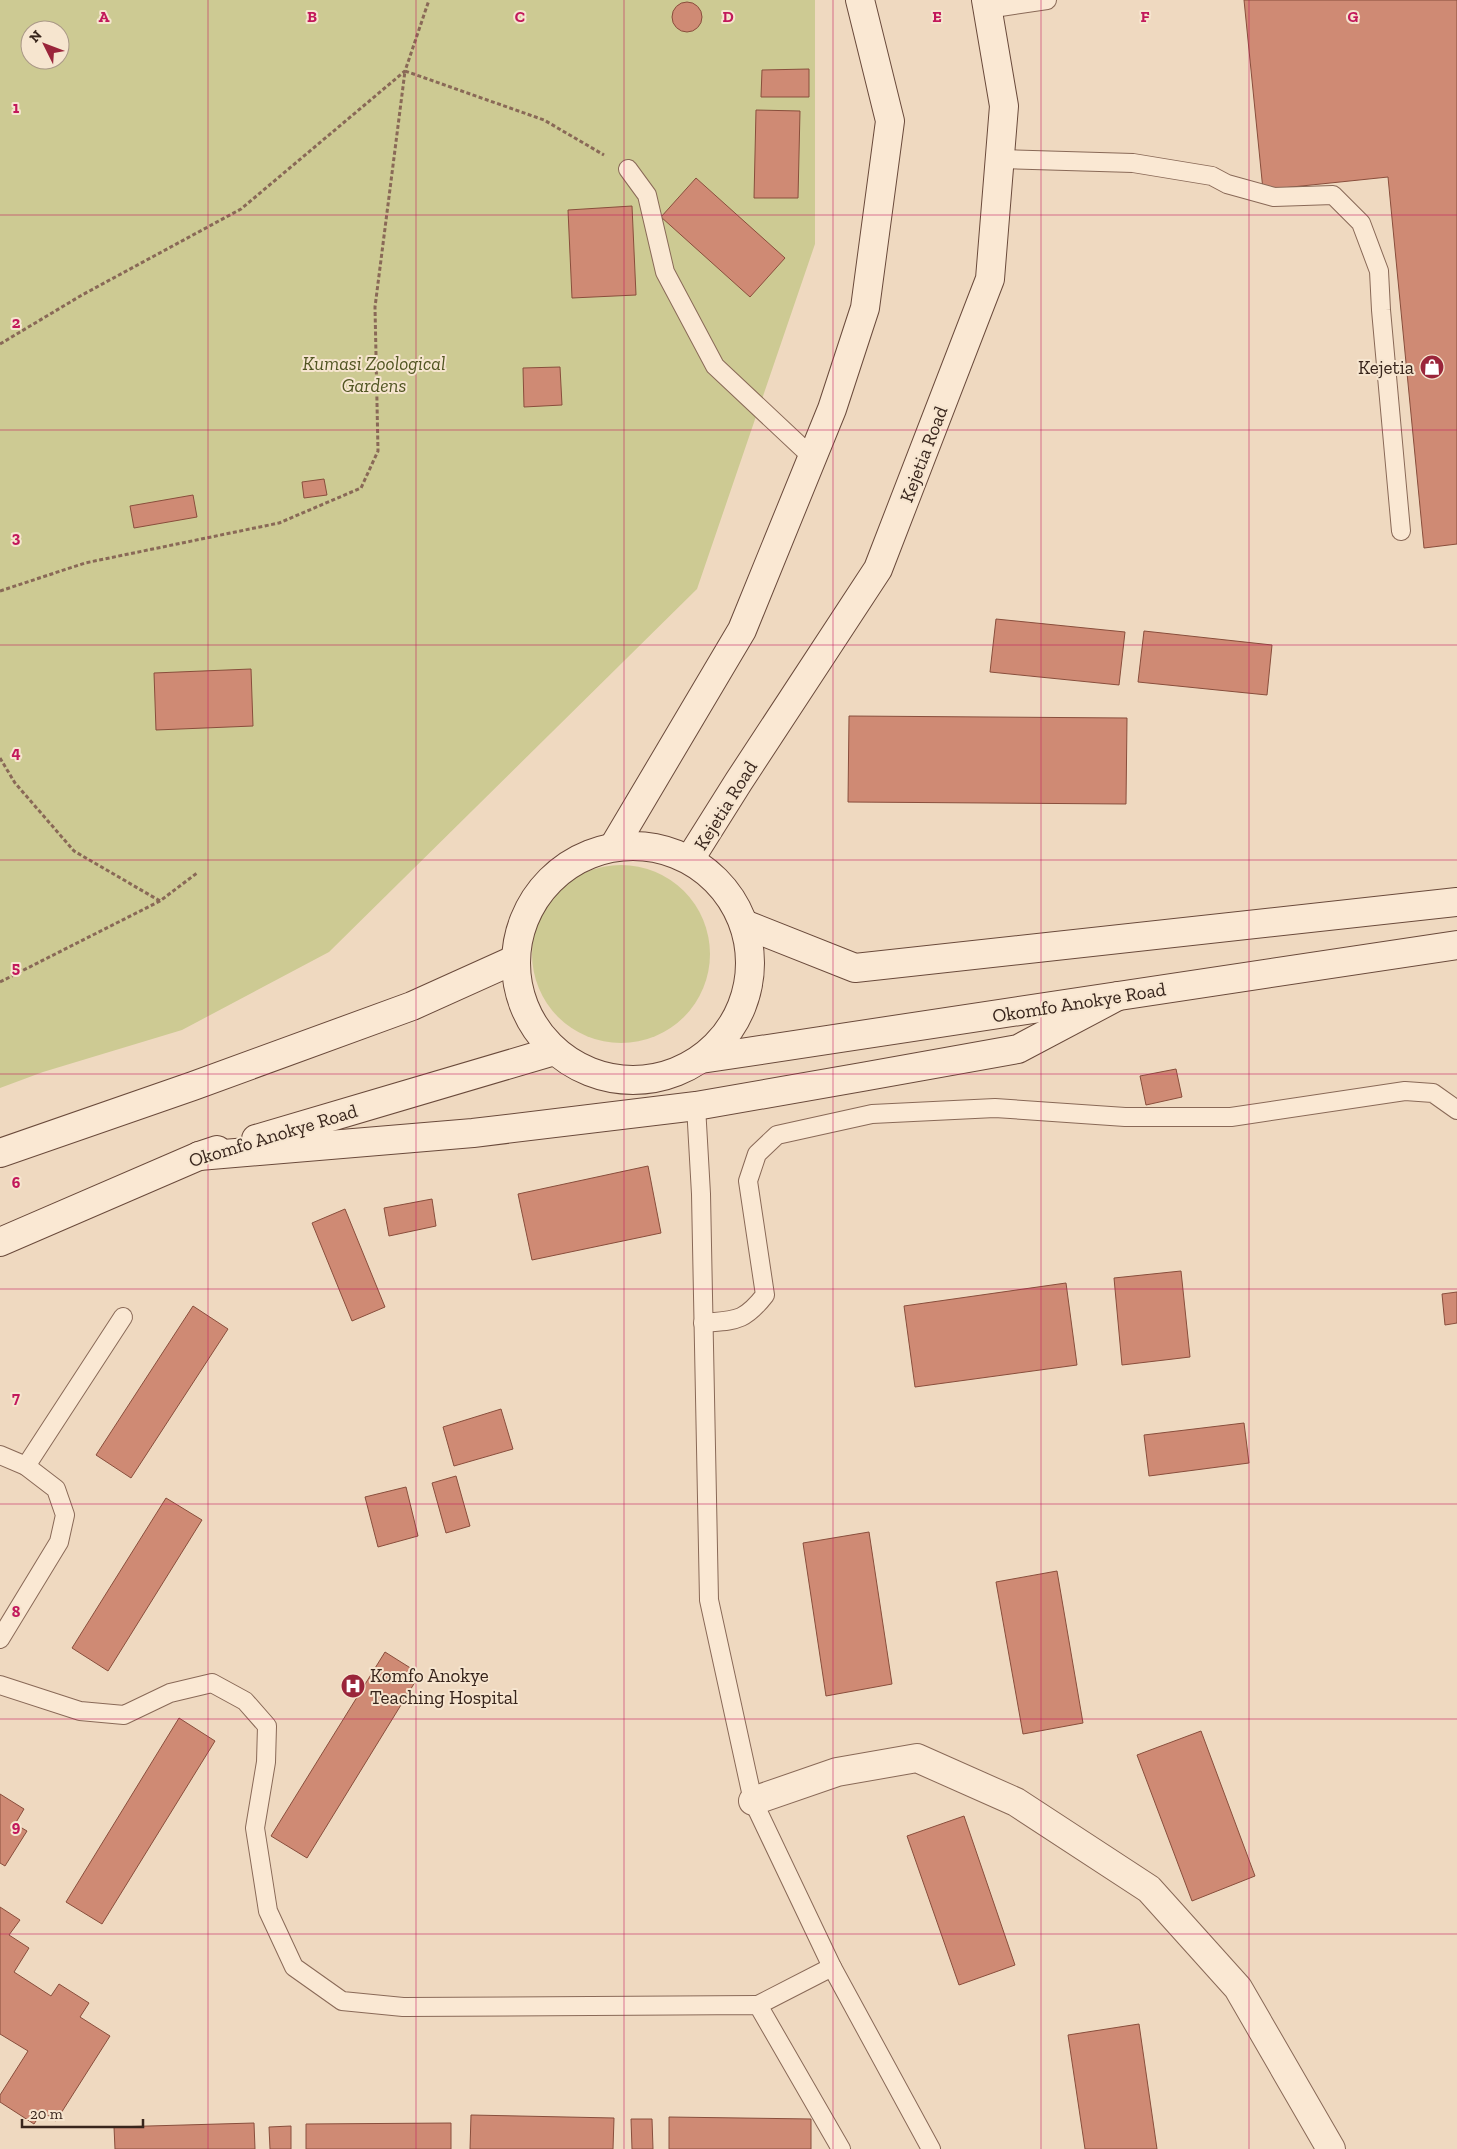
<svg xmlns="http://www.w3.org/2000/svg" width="1457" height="2149" viewBox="0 0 1457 2149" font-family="'Zilla Slab',serif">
  <rect width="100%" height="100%" fill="#efd9c0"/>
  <!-- green -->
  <g fill="#cdca93" fill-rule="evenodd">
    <path d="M0,0H815V244L697,589L329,952L182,1030L43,1072L0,1088ZM30,30H60V60H30Z"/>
    <circle cx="621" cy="954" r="89"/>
  </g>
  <!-- building -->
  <g fill="#cf8a74" stroke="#894e3c">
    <polygon points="1244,0 1457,0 1457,544 1424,548 1388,177 1263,190"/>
    <circle cx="687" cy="17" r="15"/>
    <polygon points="809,69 809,97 761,97 762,70"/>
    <polygon points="756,110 800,111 798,198 754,198"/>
    <polygon points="696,178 785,258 750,297 661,217"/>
    <polygon points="632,206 636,295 572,298 568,210"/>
    <polygon points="560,367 562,405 524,407 523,368"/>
    <polygon points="324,479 327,495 304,498 302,482"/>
    <polygon points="193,495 197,517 134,528 130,506"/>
    <polygon points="996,619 1125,632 1119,685 990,672"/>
    <polygon points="1144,631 1272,645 1267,695 1138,682"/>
    <polygon points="251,669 253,726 156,730 154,673"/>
    <polygon points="849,716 1127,718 1126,804 848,802"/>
    <polygon points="1176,1069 1182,1097 1146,1105 1140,1076"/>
    <polygon points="648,1166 661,1233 532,1260 518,1194"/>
    <polygon points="432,1199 436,1226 389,1236 384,1208"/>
    <polygon points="345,1209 385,1307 352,1321 312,1223"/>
    <polygon points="1181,1271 1190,1357 1122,1365 1114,1278"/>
    <polygon points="1066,1283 1077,1365 915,1387 904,1306"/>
    <polygon points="1457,1292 1457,1323 1445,1325 1442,1294"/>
    <polygon points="193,1306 228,1329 131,1478 96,1455"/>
    <polygon points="501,1409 513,1449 454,1466 443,1427"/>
    <polygon points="1244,1423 1249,1463 1149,1476 1144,1435"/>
    <polygon points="456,1476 470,1526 446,1533 432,1483"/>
    <polygon points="406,1487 418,1536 378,1547 365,1497"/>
    <polygon points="166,1498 202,1520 108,1671 72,1648"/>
    <polygon points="869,1532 892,1684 826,1696 803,1543"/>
    <polygon points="1057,1571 1083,1723 1023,1734 996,1582"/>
    <polygon points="385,1652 420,1674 307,1858 271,1836"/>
    <polygon points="179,1718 215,1741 102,1924 66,1902"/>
    <polygon points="1201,1731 1255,1876 1192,1901 1137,1755"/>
    <polygon points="0,1794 24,1809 15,1824 27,1831 5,1866 0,1863"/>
    <polygon points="964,1816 1015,1965 959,1985 907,1836"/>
    <polygon points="0,1907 20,1920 9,1935 29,1948 14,1972 51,1996 59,1984 89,2003 80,2017 110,2036 56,2121 42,2112 34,2124 0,2102 0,2095 28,2051 0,2034"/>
    <polygon points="1139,2024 1157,2149 1085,2149 1068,2035"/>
    <polygon points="471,2115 614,2118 613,2149 470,2149"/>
    <polygon points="669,2117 811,2119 811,2149 669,2149"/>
    <polygon points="631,2119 652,2119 653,2149 632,2149"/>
    <polygon points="254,2123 255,2149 115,2149 114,2127"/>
    <polygon points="451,2123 451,2149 306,2149 306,2124"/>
    <polygon points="291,2126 291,2149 270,2149 269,2127"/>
  </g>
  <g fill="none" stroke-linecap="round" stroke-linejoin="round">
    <defs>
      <g id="lane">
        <polyline points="987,9 1047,0"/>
        <polyline points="1000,159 1133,163 1212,176 1227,184 1274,197 1333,195 1361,223 1379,271 1381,310 1401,531"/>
        <polyline points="628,169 647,195 665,272 715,366 813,458"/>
        <polyline points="696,1106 701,1194 709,1600 753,1801 832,1967 931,2149"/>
        <path d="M703,1323C736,1320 744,1322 765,1295L748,1181L757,1154L777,1135L872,1114L995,1108L1125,1117H1231L1405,1091L1433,1093L1457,1110"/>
        <polyline points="0,1455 26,1466 56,1489 65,1515 59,1542 0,1639"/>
        <polyline points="26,1466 123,1317"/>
        <polyline points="0,1685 80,1711 124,1715 170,1693 212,1683 245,1701 267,1726 266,1762 255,1828 268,1911 294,1967 342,2001 403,2007 758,2005 841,2149"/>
        <polyline points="758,2005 832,1967"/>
      </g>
      <polyline id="street" points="753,1801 837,1772 917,1758 1016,1802 1149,1889 1238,1988 1331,2149"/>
      <g id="secondary">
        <circle cx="633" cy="963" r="117"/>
        <polyline points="614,846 742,630 832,409 865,308 890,121 860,0"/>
        <polyline points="690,859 739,781 878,569 990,279 1004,106 986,0"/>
        <polyline points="744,924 855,968 1457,902"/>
        <polyline points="701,1059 1457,945"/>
        <polyline points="256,1139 554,1051"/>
        <polyline points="0,1153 193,1086 412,1006 514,960"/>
        <polyline points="199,1156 473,1133 696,1106 862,1077 1018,1049 1118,996"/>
        <polyline points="0,1242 199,1156 217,1150"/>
      </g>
    </defs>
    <!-- lane casing -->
    <use href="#lane" stroke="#896957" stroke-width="20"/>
    <!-- street casing -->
    <use href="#street" stroke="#896957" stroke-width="30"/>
    <!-- secondary casing -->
    <use href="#secondary" stroke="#6a4a3b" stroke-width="30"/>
    <!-- path -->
    <g stroke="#896957" stroke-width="3" stroke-dasharray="4 2.5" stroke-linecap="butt">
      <polyline points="0,344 82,295 241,209 405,71 429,0"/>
      <polyline points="0,591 85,563 279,523 361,488 378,451 375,307 405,71 544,120 604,155"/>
      <polyline points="0,758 15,783 74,851 160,901"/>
      <polyline points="0,982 160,901 197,873"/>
    </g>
    <!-- lane -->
    <use href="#lane" stroke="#fae8d3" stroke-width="18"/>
    <!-- street -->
    <use href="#street" stroke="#fae8d3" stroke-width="28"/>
    <!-- secondary -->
    <use href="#secondary" stroke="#fae8d3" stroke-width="28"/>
  </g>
  <!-- grid -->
  <path fill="none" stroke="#c2185b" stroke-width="1" stroke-opacity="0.55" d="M208,0V2149M416,0V2149M624,0V2149M833,0V2149M1041,0V2149M1249,0V2149M0,215H1457M0,430H1457M0,645H1457M0,860H1457M0,1074H1457M0,1289H1457M0,1504H1457M0,1719H1457M0,1934H1457"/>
  <!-- icons -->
  <defs>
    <symbol id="shop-disc" viewBox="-11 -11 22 22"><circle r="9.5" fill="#9a253a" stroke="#f6e5cf"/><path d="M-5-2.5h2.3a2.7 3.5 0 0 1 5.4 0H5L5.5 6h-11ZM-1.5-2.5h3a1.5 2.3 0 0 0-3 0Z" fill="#fff"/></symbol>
    <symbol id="hospital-disc" viewBox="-11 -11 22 22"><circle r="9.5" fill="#9a253a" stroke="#f6e5cf"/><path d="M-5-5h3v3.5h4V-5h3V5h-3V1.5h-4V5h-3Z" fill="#fff"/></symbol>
  </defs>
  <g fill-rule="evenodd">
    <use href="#shop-disc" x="1418" y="353" width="28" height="28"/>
    <use href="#hospital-disc" x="339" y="1672" width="28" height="28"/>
  </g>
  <g text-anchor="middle" stroke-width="4" stroke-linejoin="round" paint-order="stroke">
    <!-- park labels -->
    <g font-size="19" font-style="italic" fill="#515522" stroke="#f6e5cf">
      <text x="374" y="370">Kumasi Zoological<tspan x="374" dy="22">Gardens</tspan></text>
    </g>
    <!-- poi labels -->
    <g font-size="19" fill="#38251c" stroke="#f6e5cf" text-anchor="end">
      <text x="1414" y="374">Kejetia</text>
      <text x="370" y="1682" text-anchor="start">Komfo Anokye<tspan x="370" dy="22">Teaching Hospital</tspan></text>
    </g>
    <!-- street labels -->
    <g font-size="19" fill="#38251c" stroke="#f6e5cf">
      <text transform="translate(923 454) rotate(-69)" y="7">Kejetia Road</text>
      <text transform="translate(725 805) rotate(-58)" y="7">Kejetia Road</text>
      <text transform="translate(1079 1002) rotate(-9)" y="7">Okomfo Anokye Road</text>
      <text transform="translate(273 1135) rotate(-17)" y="7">Okomfo Anokye Road</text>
    </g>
  </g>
  <g font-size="16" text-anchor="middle" font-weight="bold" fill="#c2185b" stroke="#f6e5cf" stroke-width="4" stroke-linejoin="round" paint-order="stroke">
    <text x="104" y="22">A</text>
    <text x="312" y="22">B</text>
    <text x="520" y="22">C</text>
    <text x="728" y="22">D</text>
    <text x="937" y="22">E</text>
    <text x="1145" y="22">F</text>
    <text x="1353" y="22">G</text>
    <text x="16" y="113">1</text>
    <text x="16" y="328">2</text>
    <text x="16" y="543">3</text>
    <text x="16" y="758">4</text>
    <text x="16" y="973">5</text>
    <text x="16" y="1188">6</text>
    <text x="16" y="1403">7</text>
    <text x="16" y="1617">8</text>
    <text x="16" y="1832">9</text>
  </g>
  <!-- north arrow -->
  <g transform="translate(45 45) rotate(312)"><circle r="24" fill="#f6e5cf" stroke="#aa9887"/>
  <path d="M0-4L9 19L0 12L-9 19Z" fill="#9a253a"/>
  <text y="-8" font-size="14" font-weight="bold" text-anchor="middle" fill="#38251c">N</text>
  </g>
  <!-- scale -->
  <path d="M22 2119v8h121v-8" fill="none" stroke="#38251c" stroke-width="2.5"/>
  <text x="30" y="2119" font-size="15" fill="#38251c" stroke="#f6e5cf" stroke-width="4" paint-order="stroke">20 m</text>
</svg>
